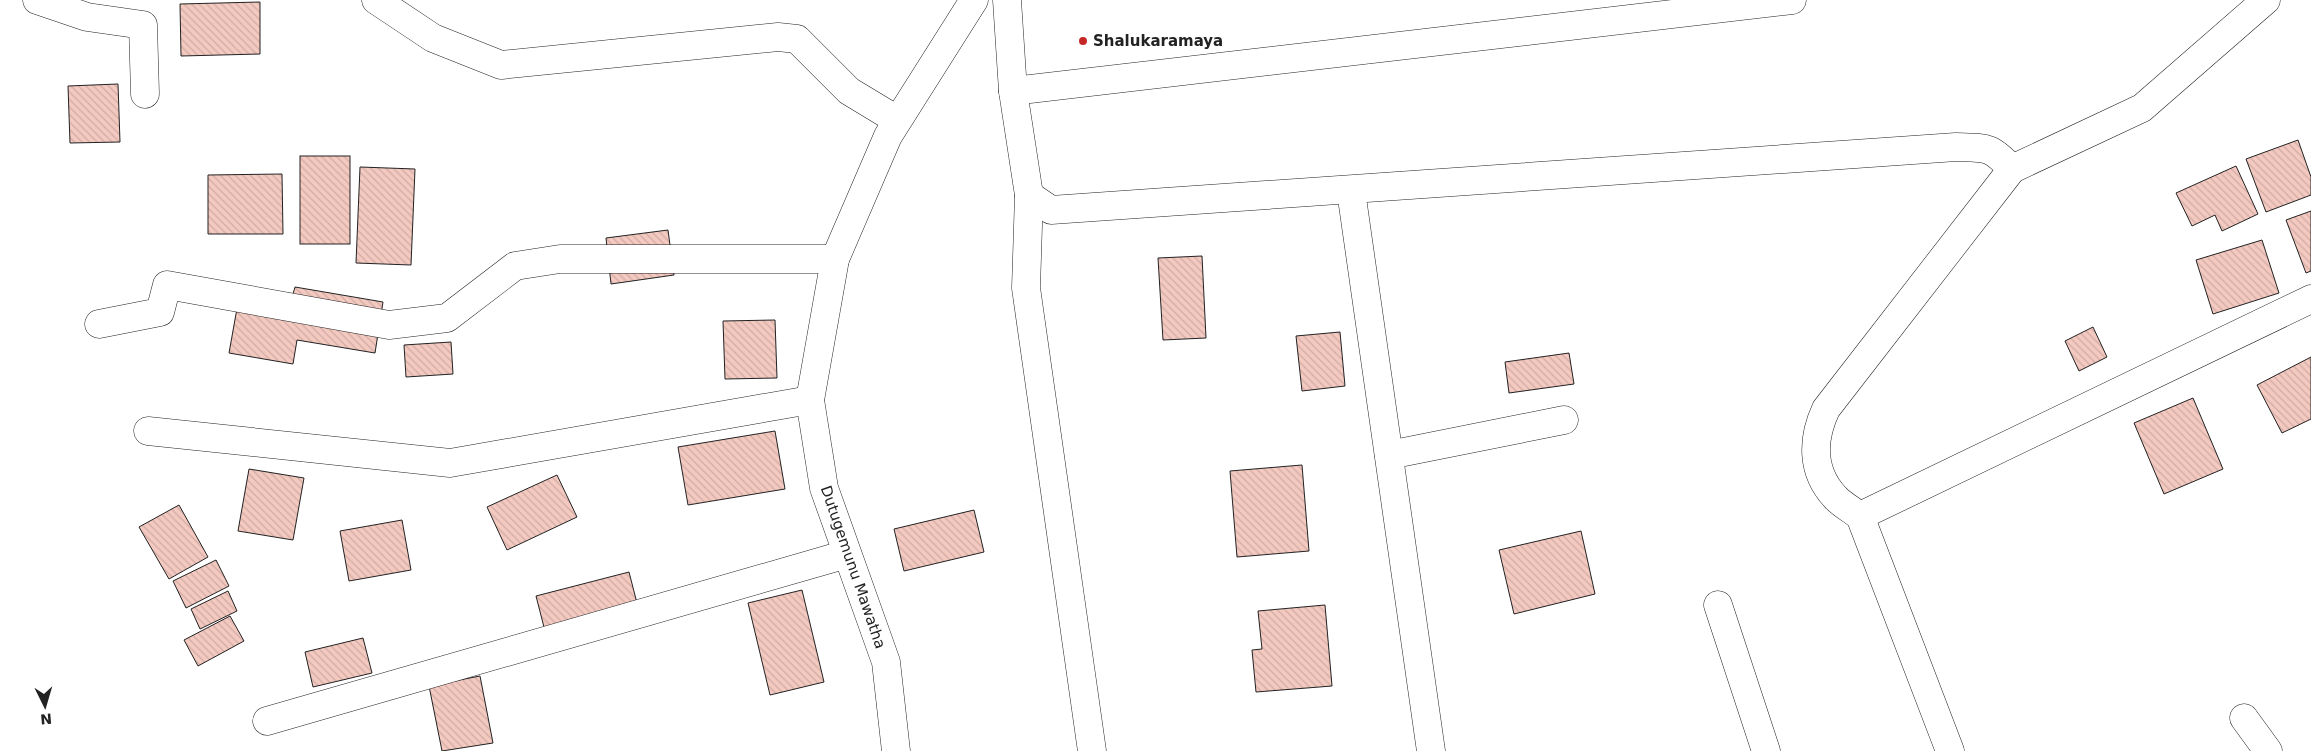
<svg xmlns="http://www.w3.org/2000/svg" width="2311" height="751" viewBox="0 0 2311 751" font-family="'DejaVu Sans',sans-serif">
  <defs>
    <pattern id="building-back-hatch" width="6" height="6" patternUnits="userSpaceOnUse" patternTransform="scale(1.25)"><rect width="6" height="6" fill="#f3c9c0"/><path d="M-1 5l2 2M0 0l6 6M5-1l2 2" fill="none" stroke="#d0aca5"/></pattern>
  </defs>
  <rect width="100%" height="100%" fill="#fff"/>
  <!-- building -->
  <g fill="url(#building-back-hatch)" stroke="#222">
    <polygon points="260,2 260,54 181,56 180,4"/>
    <polygon points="118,84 120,142 70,143 68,86"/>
    <polygon points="2298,140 2311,177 2311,195 2266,212 2246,159"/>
    <rect x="300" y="156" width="50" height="88"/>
    <polygon points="2236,166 2258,214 2222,231 2215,215 2192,226 2176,193"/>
    <polygon points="360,167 415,169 411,265 356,263"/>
    <polygon points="282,174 283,234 208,234 208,175"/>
    <polygon points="2311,211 2311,271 2306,273 2286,220"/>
    <polygon points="668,230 674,275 611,284 606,238"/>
    <polygon points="2262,240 2279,293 2213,314 2196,260"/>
    <polygon points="1202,256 1206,338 1163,340 1158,258"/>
    <polygon points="241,286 293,294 295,287 383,302 375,353 297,340 293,364 229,353"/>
    <polygon points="775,320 777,378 725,379 723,321"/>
    <polygon points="2093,327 2107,357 2079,371 2065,341"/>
    <polygon points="1340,332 1345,386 1302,391 1296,336"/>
    <polygon points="451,342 453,374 406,377 404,345"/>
    <polygon points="1569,353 1574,384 1509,393 1505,362"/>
    <polygon points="2311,357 2311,419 2282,433 2257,385"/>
    <polygon points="2193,398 2223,469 2164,494 2134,423"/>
    <polygon points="775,431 785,489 688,505 678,447"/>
    <polygon points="1302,465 1309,551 1237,557 1230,471"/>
    <polygon points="249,469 304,478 293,540 238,531"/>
    <polygon points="557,475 577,517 507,550 487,507"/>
    <polygon points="179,505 208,557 169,579 139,527"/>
    <polygon points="974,510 984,552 904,571 894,529"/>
    <polygon points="402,520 411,570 349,581 340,531"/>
    <polygon points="1581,531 1595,594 1514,614 1499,550"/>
    <polygon points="216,560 229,586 186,608 173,581"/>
    <polygon points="629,572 638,607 545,631 536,596"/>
    <polygon points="802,590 824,682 770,695 748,603"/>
    <polygon points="228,591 237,611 200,629 191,609"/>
    <polygon points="1325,605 1332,686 1256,692 1252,650 1262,649 1258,611"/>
    <polygon points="230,616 244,641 198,666 184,640"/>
    <polygon points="363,638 372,673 313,687 305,652"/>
    <polygon points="480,676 493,743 442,751 429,686"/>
  </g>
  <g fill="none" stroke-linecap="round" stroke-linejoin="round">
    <defs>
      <g id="street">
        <polyline points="37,0 87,17 143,25 145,94"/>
        <polyline points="376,0 433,38 501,65 778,37 797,39 849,91 897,120"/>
        <path d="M1007,0L1013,91L1029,195L1051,210L1956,147C1988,148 1990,146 2012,169"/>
        <path d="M2266,0L2142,108L2012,169L1826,409C1812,439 1811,471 1835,497C1841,504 1852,510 1860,516L2311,299"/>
        <polyline points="1013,91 1792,0"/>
        <polyline points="1351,191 1431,751"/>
        <polyline points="1029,195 1026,288 1092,751"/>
        <polyline points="99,324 160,312 167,285 389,325 447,318 515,266 560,259 835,259"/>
        <polyline points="148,431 450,463 810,400"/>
        <polyline points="1389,455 1564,420"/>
        <polyline points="1860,516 1950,751"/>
        <polyline points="1718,605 1766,751"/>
        <polyline points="2244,718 2268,751"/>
        <polyline points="267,721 847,554"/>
      </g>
      <polyline id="secondary" points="896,751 886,662 824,488 810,400 835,259 888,136 974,0"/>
    </defs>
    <!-- street casing -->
    <use href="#street" stroke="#222" stroke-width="29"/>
    <!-- secondary casing -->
    <use href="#secondary" stroke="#222" stroke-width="29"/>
    <!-- street -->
    <use href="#street" stroke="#fff" stroke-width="28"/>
    <!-- secondary -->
    <use href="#secondary" stroke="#fff" stroke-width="28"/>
  </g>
  <!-- markers -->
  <circle fill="#c62828" stroke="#fff" stroke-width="2" cx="1083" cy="41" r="5"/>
  <g text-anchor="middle" stroke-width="4" stroke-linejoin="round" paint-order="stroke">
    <!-- poi labels -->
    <g font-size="15" font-weight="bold" fill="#222" stroke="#fff" text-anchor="start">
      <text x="1093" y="46">Shalukaramaya</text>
    </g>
    <!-- street labels -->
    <g font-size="15" fill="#222" stroke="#fff">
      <text transform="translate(853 567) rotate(71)" y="5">Dutugemunu Mawatha</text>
    </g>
  </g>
  <!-- north arrow -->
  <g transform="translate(45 706) rotate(175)" stroke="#ffffff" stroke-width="4" paint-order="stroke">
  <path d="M0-4L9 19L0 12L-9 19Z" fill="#222222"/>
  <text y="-8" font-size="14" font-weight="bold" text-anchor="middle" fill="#222222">N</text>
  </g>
</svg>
